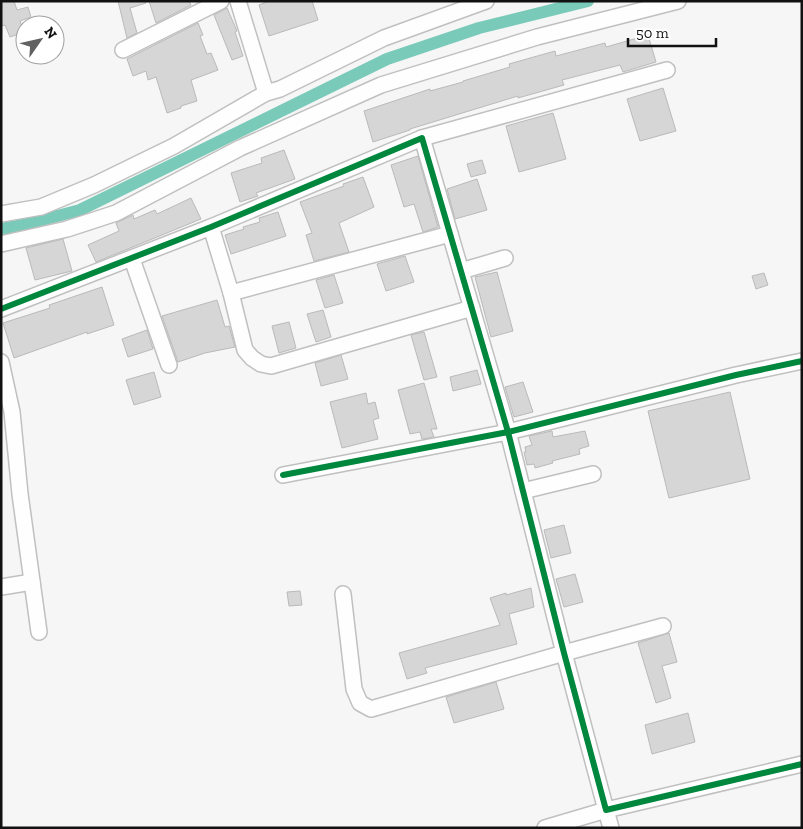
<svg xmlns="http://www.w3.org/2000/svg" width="803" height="829" viewBox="0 0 803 829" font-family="'Zilla Slab',serif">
  <rect width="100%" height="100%" fill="#f5f6f5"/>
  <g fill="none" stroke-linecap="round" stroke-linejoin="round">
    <!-- canal -->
    <polyline stroke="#7acaba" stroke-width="12" points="1,229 23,225 80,210 387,59 479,28 588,1"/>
  </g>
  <!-- building -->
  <g fill="#d5d6d5" stroke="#babab9">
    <polygon points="1,1 14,1 17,10 28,7 31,17 20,21 24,32 10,37 5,25 1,26"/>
    <polygon points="118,1 146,1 146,3 130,8 137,33 127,38"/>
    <polygon points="149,1 189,1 191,5 156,23"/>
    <polygon points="269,1 312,1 318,20 269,36 259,5"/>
    <polygon points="227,8 237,31 235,32 243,56 232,60 214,15"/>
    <polygon points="198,23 203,35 200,36 207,54 211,53 218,70 191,80 197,101 181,106 181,108 167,113 156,77 148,80 146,71 133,76 127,59"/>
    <polygon points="648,35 656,62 623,72 620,65 562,80 564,85 518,98 518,96 410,129 410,130 373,142 364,111 430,89 430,91 463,82 463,81 510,67 509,64 555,51 556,56 605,43 606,47"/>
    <polygon points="663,88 676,131 640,141 627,99"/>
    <polygon points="553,113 566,159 519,172 506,126"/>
    <polygon points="284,150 295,179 256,193 258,196 240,202 231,173 262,163 261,158"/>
    <polygon points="418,156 438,227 423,232 414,204 404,207 391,165"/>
    <polygon points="482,160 486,173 471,177 467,164"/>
    <polygon points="363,177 374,207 339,223 349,252 314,261 306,235 312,233 300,202 344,186 343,184"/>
    <polygon points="477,179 487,210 455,219 447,189"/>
    <polygon points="191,198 201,219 96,262 88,245 119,231 116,223 133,215 134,219 155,210 157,214"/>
    <polygon points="278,212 286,236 231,254 225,235 244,229 243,227 260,222 259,218"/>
    <polygon points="63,239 72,271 35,280 26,248"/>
    <polygon points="405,256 414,282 386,291 377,264"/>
    <polygon points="497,272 513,331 491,337 475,277"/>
    <polygon points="764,273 768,285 756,289 752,276"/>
    <polygon points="334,275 343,303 325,308 316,280"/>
    <polygon points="102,287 114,325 87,334 87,332 14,358 3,323 50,308 49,305"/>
    <polygon points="217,300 225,327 229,326 235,347 205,353 178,362 162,316"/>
    <polygon points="323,310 331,337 316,342 307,314"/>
    <polygon points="289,322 296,348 279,353 272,326"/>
    <polygon points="147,330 153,349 128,357 122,339"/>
    <polygon points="424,332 437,377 424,380 411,335"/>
    <polygon points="341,355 348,379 321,386 315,363"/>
    <polygon points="477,370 481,384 453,391 450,377"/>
    <polygon points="154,372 161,397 134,405 126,380"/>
    <polygon points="523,382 533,412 514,417 505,387"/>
    <polygon points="424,383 437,429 431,429 434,437 422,439 420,432 410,434 398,390"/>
    <polygon points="730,392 750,479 669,498 648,411"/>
    <polygon points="366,393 368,404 375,402 379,418 373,420 378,439 342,448 330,402"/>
    <polygon points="552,431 553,437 585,431 589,446 579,449 580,454 552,461 553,463 535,468 534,464 527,465 524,452 526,452 525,447 532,445 529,436"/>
    <polygon points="564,525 571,553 551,558 544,530"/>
    <polygon points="575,574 583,602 564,607 556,579"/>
    <polygon points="531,588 534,607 509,614 517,644 425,668 427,673 407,679 399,653 500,625 490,598 506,593 506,595"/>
    <polygon points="300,591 302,605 289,606 287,592"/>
    <polygon points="669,633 677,662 662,666 671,698 656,703 638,643"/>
    <polygon points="496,682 504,709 454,723 446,697"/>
    <polygon points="688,713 695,742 652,754 645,725"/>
  </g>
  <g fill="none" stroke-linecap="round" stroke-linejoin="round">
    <defs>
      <g id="minor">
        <polyline points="238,1 266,93"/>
        <polyline points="123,50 221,1"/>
        <polyline points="422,138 667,70"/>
        <polyline points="1,214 41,207 94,185 174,146 266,93 280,89 384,38 486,1"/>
        <polyline points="211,227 231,293 245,350 252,358 261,364 271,366 472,308"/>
        <polyline points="1,244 67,229 116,213 240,148 381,85 537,37 678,1"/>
        <polyline points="132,259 169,365"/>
        <polyline points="461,271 505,258"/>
        <polyline points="231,293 450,234"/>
        <polyline points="1,309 211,227 422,138 508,432 736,375 802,361"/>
        <polyline points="1,362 12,412 20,494 39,632"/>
        <polyline points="283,475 508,432 564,653 606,810 802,764"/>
        <polyline points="523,491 593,474"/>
        <polyline points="1,587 32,582"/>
        <polyline points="343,594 354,689 360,703 371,709 564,653 663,626"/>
        <polyline points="545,828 606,810 611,828"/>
      </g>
    </defs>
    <!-- minor casing -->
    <use href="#minor" stroke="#bfc0bf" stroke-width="18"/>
    <!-- minor -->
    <use href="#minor" stroke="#fefefe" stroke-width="15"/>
    <defs>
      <g id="cycleway">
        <polyline points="1,309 211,227 422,138 508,432 736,375 802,361"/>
        <polyline points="283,475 508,432 564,653 606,810 802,764"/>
      </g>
    </defs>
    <!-- cycleway casing -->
    <use href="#cycleway" stroke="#fff" stroke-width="9"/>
    <!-- cycleway -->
    <use href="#cycleway" stroke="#00873e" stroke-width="6"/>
  </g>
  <!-- border -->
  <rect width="803" height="829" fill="none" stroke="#101110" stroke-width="5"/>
  <!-- north arrow -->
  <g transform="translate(40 40) rotate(56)"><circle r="24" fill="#ffffff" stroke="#9fa09f"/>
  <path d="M0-4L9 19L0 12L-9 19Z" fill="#606160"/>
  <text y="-8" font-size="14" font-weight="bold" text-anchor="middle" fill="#101110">N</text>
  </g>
  <!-- scale -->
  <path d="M628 38v8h88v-8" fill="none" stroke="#101110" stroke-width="2.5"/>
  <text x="636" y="38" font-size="15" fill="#101110" stroke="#ffffff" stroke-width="4" paint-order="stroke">50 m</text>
</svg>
